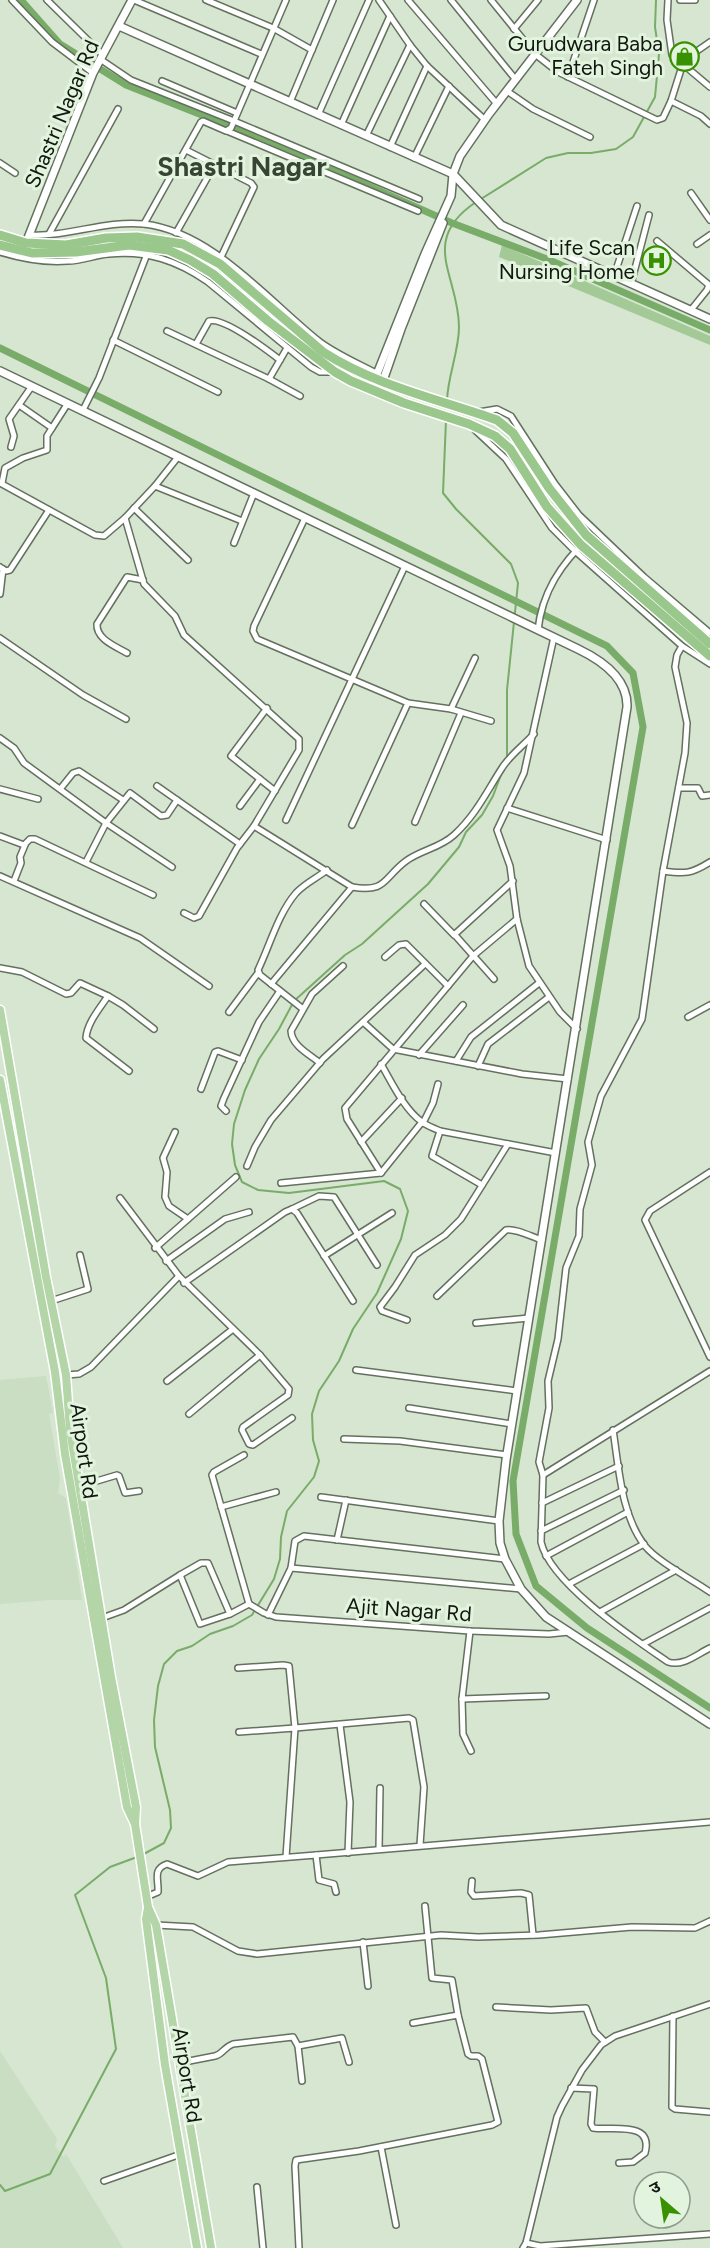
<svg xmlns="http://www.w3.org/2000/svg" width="710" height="2248" viewBox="0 0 710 2248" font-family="Figtree,'Noto Sans Devanagari',sans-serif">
  <rect width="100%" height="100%" fill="#d6e6d1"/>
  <!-- built -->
  <g fill="#c9dec2">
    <polygon points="46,1376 53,1413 49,1414 60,1479 58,1493 66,1498 82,1600 49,1600 0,1604 0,1380"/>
    <polygon points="0,2051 57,2139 55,2146 64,2157 66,2154 123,2248 0,2248"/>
  </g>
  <!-- green -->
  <polygon fill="#a3c997" points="502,245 710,336 710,345 499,257"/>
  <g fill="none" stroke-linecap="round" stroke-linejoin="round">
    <!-- stream -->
    <g stroke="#78ac68" stroke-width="2">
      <polyline points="481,199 546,158 568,153 591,153 616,149 633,137 655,97 659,54 655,27 656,0"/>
      <path d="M447,400C448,375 459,351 459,327C459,276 418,241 476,202"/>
      <polyline points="446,420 443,493 456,509 511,564 518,583 507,690 507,758"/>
      <polyline points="142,1855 164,1843 171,1828 170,1810 155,1747 154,1720 158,1686 164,1664 177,1651 192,1646 210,1634 233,1626 252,1615 274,1579 280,1559 281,1537 287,1511 314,1477 319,1461 313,1440 312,1414 319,1391 339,1361 353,1329 377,1293 401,1239 408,1211 400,1189 384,1181 289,1193 258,1190 242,1182 235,1165 232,1144 234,1124 245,1090 259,1059 279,1029 294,1001 345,955 362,944 428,884 459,847 466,832 482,815 493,796 502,772"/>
      <polyline points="0,2185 5,2191 50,2174 116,2049 106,1978 75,1895 110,1867 137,1857"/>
    </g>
    <!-- canal -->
    <g stroke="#78ac68" stroke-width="7">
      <polyline points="21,0 60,44 126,85 265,140 452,223 547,259 710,330"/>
      <polyline points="0,348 607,646 633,673 643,727 513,1481 516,1534 536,1586 587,1628 710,1708"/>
    </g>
    <defs>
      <g id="minor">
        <polyline points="12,0 52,42 93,73"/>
        <polyline points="47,0 102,54"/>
        <polyline points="134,0 261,54"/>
        <polyline points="206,0 273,28 312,50"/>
        <polyline points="379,0 410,45 427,66 485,120"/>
        <polyline points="408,0 497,104"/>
        <polyline points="451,0 516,80"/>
        <polyline points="491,0 535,54 558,72 657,120 663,118 671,101 684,60 710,42"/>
        <polyline points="668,0 667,20 672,55 710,87"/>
        <polyline points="680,0 695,0"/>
        <polyline points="514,29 538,0"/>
        <polyline points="100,59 131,80 234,121 419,199"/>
        <polyline points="568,77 594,0"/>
        <polyline points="162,81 237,113"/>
        <polyline points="507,91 533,109 590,137"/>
        <polyline points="671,101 701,116 710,124"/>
        <polyline points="290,102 333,0"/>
        <polyline points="318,115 369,0"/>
        <polyline points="341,125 390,16"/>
        <polyline points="227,131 418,211"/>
        <polyline points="366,136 410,45"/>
        <polyline points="390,147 427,66"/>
        <polyline points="186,150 251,183 254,187 221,257"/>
        <polyline points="414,158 449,86"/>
        <polyline points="0,163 15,173"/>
        <polyline points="691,193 710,220"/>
        <polyline points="144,224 201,122 203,121 226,131 231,128 286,0"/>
        <polyline points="176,233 215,164"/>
        <polyline points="49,234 118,109"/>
        <path d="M30,235C68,237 105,220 144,224C213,232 268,301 320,342C338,355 357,363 376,373"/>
        <polyline points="657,241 709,285 707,290 691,310"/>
        <polyline points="697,244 710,235"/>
        <path d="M0,252C23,259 44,263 68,261C82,261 95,255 109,254C147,250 178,261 208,282L311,367L320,372H333"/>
        <polyline points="614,276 637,206"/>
        <polyline points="631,284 649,215"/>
        <polyline points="167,331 269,379 300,396"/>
        <polyline points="113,340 218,392"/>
        <path d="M196,344L209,321C224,317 267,350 280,360"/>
        <polyline points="269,379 287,348"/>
        <polyline points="19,405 52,428 68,403"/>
        <polyline points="83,410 99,378 147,254"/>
        <polyline points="479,412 497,409 511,416 555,484 579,515 644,577 710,633"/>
        <polyline points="475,430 506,459 552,528 575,551 682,646"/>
        <polyline points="11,447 14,436 9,419 32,386"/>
        <polyline points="0,483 95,535 104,536 125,518"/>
        <polyline points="2,483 5,468 23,458 47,450 47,436 52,428"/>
        <polyline points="155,486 178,457"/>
        <polyline points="134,508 188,560"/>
        <polyline points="305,518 254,626 253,631 257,639 408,703 451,709 491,721"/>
        <path d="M242,521L155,486L125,518L144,584L175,616L184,635L299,739V750L254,826L352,887C387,893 383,878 406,861C421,850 440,848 454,835C476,815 487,791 502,768C510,755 524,745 534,734"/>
        <polyline points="234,543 254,493"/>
        <polyline points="0,567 6,571 10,570 49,510"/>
        <polyline points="0,594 3,569"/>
        <path d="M538,630C542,591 562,562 590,537"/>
        <polyline points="554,637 524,773 497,830 510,866 517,919 529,966 560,1012 577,1029"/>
        <polyline points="0,638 83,695 126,719"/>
        <path d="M127,653C115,646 96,639 97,624L127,577L143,580"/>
        <path d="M710,664L682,646L677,655L675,667L687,723L685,753L663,871L642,1019L601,1096L588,1142L592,1165L580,1209L579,1236L566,1268L558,1339L548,1381L549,1408L539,1462L543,1475L541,1542C550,1583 633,1638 668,1662C683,1667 697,1654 710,1648"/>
        <polyline points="267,708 231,756 275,791"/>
        <polyline points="451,709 475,658"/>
        <polyline points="0,738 14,748 24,763 106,823 172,867"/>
        <polyline points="61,788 73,773 79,771 123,800"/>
        <polyline points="679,788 698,788 702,796 710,795"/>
        <polyline points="0,789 38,799"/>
        <polyline points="177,800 240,844"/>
        <polyline points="240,806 260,779"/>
        <polyline points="507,808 607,840"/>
        <polyline points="286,820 405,566"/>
        <polyline points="415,822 461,713"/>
        <polyline points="352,825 408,703"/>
        <polyline points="0,836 24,845 30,839 35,839 153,895"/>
        <polyline points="86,862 106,823 130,793 161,816 167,815 177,800 157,786"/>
        <path d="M663,871C685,874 691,874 710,862"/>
        <polyline points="0,876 140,938 209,986"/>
        <polyline points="14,881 21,863 20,857 25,845"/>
        <polyline points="424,904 454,935 513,881"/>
        <polyline points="184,913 194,918 199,916 237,848 254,826"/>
        <polyline points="454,934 494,979"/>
        <polyline points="385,957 399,945 406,944 448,986 473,956 517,919"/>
        <polyline points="0,968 22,972 66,994 71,993 80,983 108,996"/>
        <polyline points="271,984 352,887"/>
        <path d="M303,1009L260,975L258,970C270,945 278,914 296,893C305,883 317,878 327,870"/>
        <polyline points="229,1012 258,973"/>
        <polyline points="688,1017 710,1005"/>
        <polyline points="363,1022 393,1049 522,1074 568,1079"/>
        <polyline points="419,1055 463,1005"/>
        <polyline points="456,1061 471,1037 539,983"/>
        <path d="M320,1063C309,1054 292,1046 291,1031L312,994L343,966"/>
        <path d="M381,1064C392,1083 404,1109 422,1122C427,1126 434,1128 440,1131L556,1153"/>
        <polyline points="478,1066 488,1044 549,997"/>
        <path d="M129,1071L86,1038C87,1023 100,1008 108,996L123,1005L154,1029"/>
        <polyline points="201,1089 215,1052 218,1051 242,1060"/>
        <polyline points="226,1111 221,1106 224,1098 259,1022 280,991"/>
        <polyline points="422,1122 381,1173 347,1119 345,1108 448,986"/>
        <polyline points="423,1123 433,1103 438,1084"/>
        <polyline points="440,1131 432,1156 482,1185"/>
        <polyline points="361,1142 402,1098"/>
        <polyline points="247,1166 255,1147 271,1120 323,1059 425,964"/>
        <polyline points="710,1172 650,1211 645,1220 710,1357"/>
        <polyline points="281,1183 381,1173"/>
        <polyline points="120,1198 179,1276"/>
        <polyline points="292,1209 319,1196 334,1197 377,1265"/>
        <polyline points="188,1219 236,1177"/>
        <polyline points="155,1248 188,1219 169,1206 165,1197 167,1172 163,1158 175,1132"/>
        <polyline points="324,1256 392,1213"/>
        <polyline points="166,1261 225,1219 249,1212"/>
        <polyline points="184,1283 285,1212 292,1209 297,1213 353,1301"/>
        <path d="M437,1296L506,1230C515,1228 532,1237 542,1240"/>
        <polyline points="51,1301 88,1289 80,1255"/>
        <polyline points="407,1320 382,1311 380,1307 395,1287 415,1255 445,1235 461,1219 508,1144"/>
        <polyline points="476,1323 529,1318"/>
        <polyline points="356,1370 517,1391"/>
        <polyline points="66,1375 79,1374 91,1367 179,1276 260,1355 289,1389 288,1395 243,1427 242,1430 249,1444 253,1445 292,1418"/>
        <polyline points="167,1381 233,1329"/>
        <polyline points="409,1408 512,1424"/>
        <polyline points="189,1414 260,1355"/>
        <path d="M613,1430C619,1468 621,1515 645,1546C658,1562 693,1580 710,1592"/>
        <polyline points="344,1439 400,1441 507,1455"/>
        <polyline points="244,1455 214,1472 212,1475 249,1604"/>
        <polyline points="543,1475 710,1371"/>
        <polyline points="80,1486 117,1475 119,1476 125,1493 139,1491"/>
        <polyline points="321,1497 499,1521"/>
        <polyline points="542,1503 619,1466"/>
        <polyline points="221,1507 276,1492"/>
        <polyline points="541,1531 624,1490"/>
        <polyline points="337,1540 346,1500"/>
        <polyline points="546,1556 628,1512"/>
        <polyline points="291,1568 295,1541 304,1536 505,1559"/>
        <polyline points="180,1575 201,1563 208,1563 230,1614"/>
        <polyline points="569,1584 644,1544"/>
        <polyline points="249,1604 264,1613 276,1617 470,1631 549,1634 569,1632"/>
        <polyline points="600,1612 676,1570"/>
        <polyline points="268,1615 291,1568 521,1589"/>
        <polyline points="102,1618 124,1610 180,1575 200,1624 230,1614 249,1604"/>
        <polyline points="470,1631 462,1699 546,1696"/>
        <polyline points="643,1644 710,1608"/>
        <polyline points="238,1668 283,1665 289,1666 295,1728 409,1718 413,1720 424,1787 420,1845"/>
        <polyline points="462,1699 463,1734 471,1751"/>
        <polyline points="340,1725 350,1802 348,1853"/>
        <polyline points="239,1732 295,1728 286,1857"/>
        <polyline points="379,1849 380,1788"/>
        <polyline points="316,1855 710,1822"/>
        <polyline points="472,1881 471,1892 474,1896 521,1893 529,1895 533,1935"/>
        <path d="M146,1897L158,1892C159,1880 152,1869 167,1864L198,1876L228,1862L316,1855L319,1880L334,1884L336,1892"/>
        <polyline points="425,1906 432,1978 452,1980 458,2015"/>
        <polyline points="156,1925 193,1927 238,1951 257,1954 441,1935 478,1937 539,1935 632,1927 695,1928 710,1921"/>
        <polyline points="363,1942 368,1986"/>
        <polyline points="496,2007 551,2010 586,2008 595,2032 605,2042"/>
        <polyline points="673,2016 672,2107 675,2109 710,2112"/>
        <polyline points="298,2046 342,2038 349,2062"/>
        <path d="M179,2063L215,2056C223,2054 224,2047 233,2044L293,2037L298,2046L302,2081"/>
        <path d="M571,2088L594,2089L591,2124L593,2128C611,2131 654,2120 645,2153L633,2162L619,2163"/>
        <polyline points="381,2147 396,2225"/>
        <polyline points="104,2181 181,2154"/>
        <polyline points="257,2187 263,2248"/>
        <polyline points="526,2243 540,2246 710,2234"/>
        <polyline points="299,2248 295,2166 296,2160 359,2151 492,2125 498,2122 482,2059 478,2056 471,2056 468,2054 458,2015 413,2023"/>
        <polyline points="523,2248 526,2243 557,2117 562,2106 582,2070 601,2045 615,2036 710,2004"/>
      </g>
      <g id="tertiary">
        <polyline points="119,26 453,174 501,225 710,319"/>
        <polyline points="26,243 93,73 132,0"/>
        <path d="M0,371L578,649C601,660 628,678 627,707L506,1460L499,1521L500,1543L505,1559L521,1589L546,1617L710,1724"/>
        <polyline points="371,389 425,254 451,196 453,174 460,156 489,114 577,0"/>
        <polyline points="379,392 401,329 443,223"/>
      </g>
      <g id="primary">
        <polyline points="0,1010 46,1277 66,1375 70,1430 111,1677 136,1807 135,1824 148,1907 156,1925 211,2248"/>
        <polyline points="0,1080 55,1372 65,1454 127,1807 135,1824"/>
        <polyline points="148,1908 146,1919 165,2065 197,2248"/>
      </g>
      <g id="trunk">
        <path d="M0,235L26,243L66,245L106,238L137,237L183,244L220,264L323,352C376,386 438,399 497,420L513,433L549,488L586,535L710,644"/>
        <polyline points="0,245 32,253 76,252 129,245 168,250 190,260 213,274 268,321 335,372 351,381 404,403 469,424 495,436 510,449 547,507 581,545 710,656"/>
      </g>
    </defs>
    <!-- minor casing -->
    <use href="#minor" stroke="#63715e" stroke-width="8"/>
    <!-- tertiary casing -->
    <use href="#tertiary" stroke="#63715e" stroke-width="10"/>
    <!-- primary casing -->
    <use href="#primary" stroke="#fff" stroke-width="11"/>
    <!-- trunk casing -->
    <use href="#trunk" stroke="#fff" stroke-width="12"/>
    <!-- minor -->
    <use href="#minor" stroke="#fff" stroke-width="5"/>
    <!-- tertiary -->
    <use href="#tertiary" stroke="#fff" stroke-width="7"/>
    <!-- primary -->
    <use href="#primary" stroke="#b3d5a8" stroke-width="8"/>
    <!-- trunk -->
    <use href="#trunk" stroke="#9ac78b" stroke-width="9"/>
  </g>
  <!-- icons -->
  <defs>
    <symbol id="shop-ring" viewBox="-11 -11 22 22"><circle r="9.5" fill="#e3f4de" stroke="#389101" stroke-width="1.5"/><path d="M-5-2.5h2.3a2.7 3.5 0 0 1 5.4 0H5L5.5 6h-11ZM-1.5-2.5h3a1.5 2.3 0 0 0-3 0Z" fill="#389101"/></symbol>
    <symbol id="hospital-ring" viewBox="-11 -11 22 22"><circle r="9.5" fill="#e3f4de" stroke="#389101" stroke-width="1.5"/><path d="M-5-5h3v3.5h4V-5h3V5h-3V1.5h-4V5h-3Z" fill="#389101"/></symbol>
  </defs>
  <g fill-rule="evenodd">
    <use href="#shop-ring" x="668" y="40" width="33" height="33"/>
    <use href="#hospital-ring" x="640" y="244" width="33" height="33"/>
  </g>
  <g text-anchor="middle" stroke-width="6" stroke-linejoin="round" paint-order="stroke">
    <!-- poi labels -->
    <g font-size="21" fill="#111710" stroke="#e3f4de" text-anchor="end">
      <text x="663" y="51">Gurudwara Baba<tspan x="663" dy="24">Fateh Singh</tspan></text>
      <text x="635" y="255">Life Scan<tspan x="635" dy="24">Nursing Home</tspan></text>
    </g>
    <!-- street labels -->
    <g font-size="21" fill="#111710" stroke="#e3f4de">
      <text transform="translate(62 114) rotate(-67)" y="7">Shastri Nagar Rd</text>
      <text transform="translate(84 1451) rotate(82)" y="7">Airport Rd</text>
      <text transform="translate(409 1610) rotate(4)" y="7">Ajit Nagar Rd</text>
      <text transform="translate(187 2075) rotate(81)" y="7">Airport Rd</text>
    </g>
    <!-- district labels -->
    <g font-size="27" font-weight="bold" fill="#374433" stroke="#e3f4de">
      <text x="242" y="176">Shastri Nagar</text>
    </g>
  </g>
  <!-- north arrow -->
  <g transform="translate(662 2200) rotate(331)"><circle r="28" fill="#e3f4de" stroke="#8f9c8c" stroke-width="1.5"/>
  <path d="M0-4.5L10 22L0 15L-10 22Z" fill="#389101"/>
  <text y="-9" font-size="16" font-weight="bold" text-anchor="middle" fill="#111710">उ</text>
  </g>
</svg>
